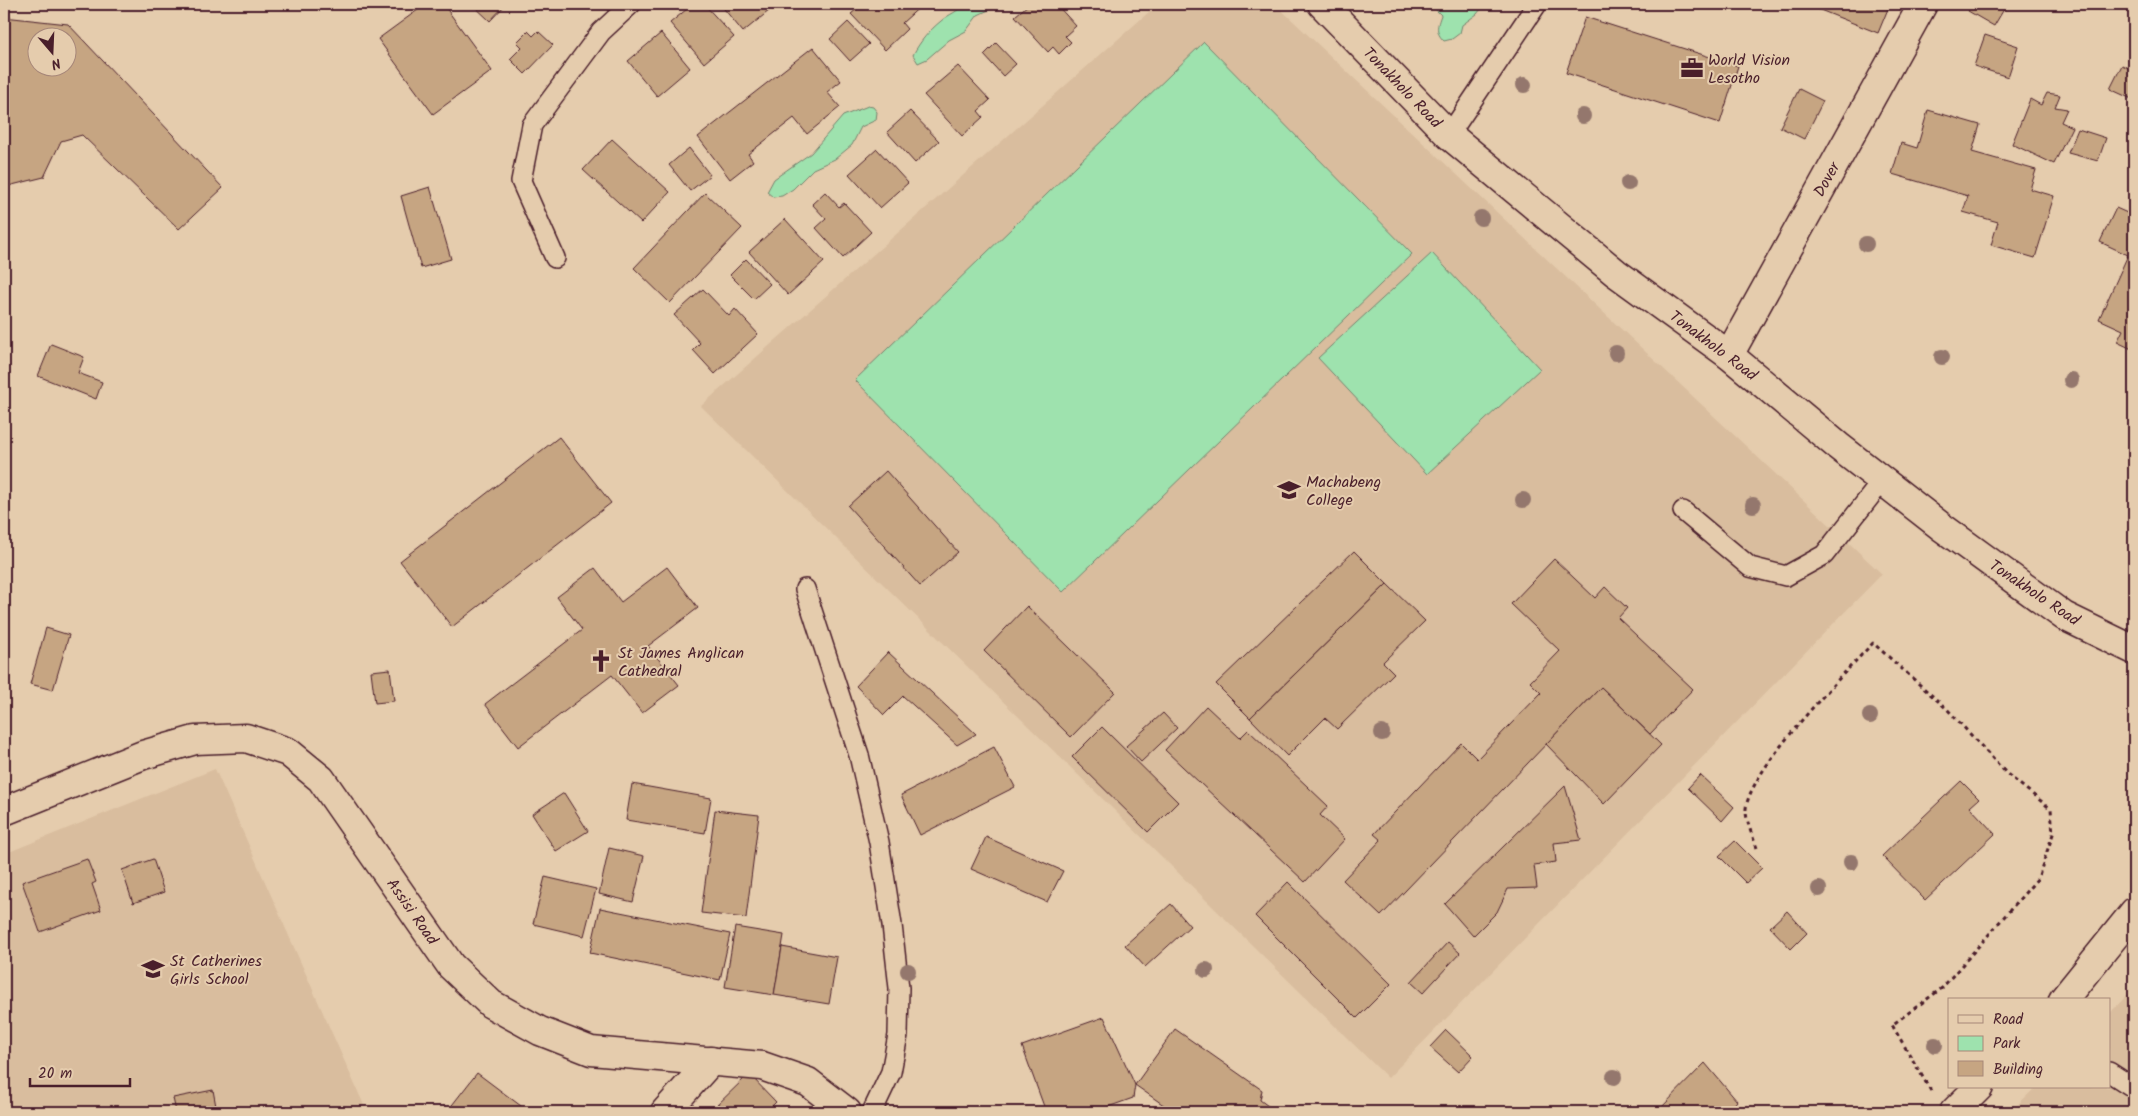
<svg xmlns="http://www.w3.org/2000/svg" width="2138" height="1116" viewBox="0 0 2138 1116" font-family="Kalam,sans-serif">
  <rect width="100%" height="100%" fill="#e5ccad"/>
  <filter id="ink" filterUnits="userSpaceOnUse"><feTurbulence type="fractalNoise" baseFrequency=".02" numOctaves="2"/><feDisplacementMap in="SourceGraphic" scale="10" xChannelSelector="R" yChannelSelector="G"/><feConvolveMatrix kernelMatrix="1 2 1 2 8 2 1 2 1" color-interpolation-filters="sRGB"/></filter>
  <g filter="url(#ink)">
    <!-- built -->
    <g fill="#d9bd9e">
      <polygon points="1158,4 1275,4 1882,574 1388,1078 701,406"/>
      <polygon points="215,769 367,1112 4,1112 4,854"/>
      <polygon points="2134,988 2134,1112 2010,1112 2036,1087 2109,1087 2109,1014"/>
    </g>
    <!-- green -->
    <g fill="#9ee2ae" stroke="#74806c">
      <path d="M964,4H996L993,8L978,15L966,31L949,40L927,59L918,63L913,55C920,41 930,30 941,21C949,14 958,12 964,4Z"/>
      <path d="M1430,4H1485L1477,14L1462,25L1460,33L1452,39L1444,41C1435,32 1437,26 1441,15Z"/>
      <polygon points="1204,42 1412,254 1063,592 855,380"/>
      <polygon points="868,106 873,107 877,112 876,120 861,127 852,145 835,159 813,169 793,189 782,196 773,197 767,192 774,179 811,153 843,116"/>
      <polygon points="1432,253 1540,369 1427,474 1318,358"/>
    </g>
    <!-- building -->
    <g fill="#c6a582" stroke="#4a1f2b" fill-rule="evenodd">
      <polygon points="426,4 443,4 492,71 433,114 378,39"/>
      <polygon points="472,4 506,4 490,21"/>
      <polygon points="693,4 704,4 734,37 704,63 670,23"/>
      <polygon points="720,4 774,4 775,6 743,32"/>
      <polygon points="863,4 923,4 902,23 907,29 885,50 851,14"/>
      <polygon points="1029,4 1056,4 1076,26 1065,36 1071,42 1059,54 1053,47 1048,52 1015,16"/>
      <polygon points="1805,4 1890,4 1878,33"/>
      <polygon points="1972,4 2007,4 1994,26 1968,11"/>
      <path d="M4,17L68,24L223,188L179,229L82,135L61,141L44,177L4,187ZM38,38H68V68H38Z"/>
      <polygon points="1585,17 1738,66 1720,123 1566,73"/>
      <polygon points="848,22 869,44 850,61 830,39"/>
      <polygon points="528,31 533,36 538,31 553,45 525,74 510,59 522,47 517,42"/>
      <polygon points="661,33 690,68 657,96 628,61"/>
      <polygon points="1985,35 2018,46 2008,77 1974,66"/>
      <polygon points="996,43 1016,64 1003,76 984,55"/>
      <polygon points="813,47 841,81 827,92 840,107 807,134 794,118 748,154 753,161 730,179 698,137"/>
      <polygon points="2122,65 2134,71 2134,100 2110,89"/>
      <polygon points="958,66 990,100 978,111 983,117 962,136 924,95"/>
      <polygon points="1799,89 1823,101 1804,139 1780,127"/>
      <polygon points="2047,93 2060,95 2055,107 2067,109 2061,122 2072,127 2054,164 2012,144 2030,99 2041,105"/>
      <polygon points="1928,110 1980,125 1972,152 2036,170 2030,189 2054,196 2035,258 1991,245 1998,222 1963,212 1968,196 1892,174 1901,143 1917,148"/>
      <polygon points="910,111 939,141 915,163 887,132"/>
      <polygon points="2078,129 2106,138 2098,161 2068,153"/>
      <polygon points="612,139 670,192 641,223 583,170"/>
      <polygon points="689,148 710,175 690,191 669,165"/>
      <polygon points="877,149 908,183 880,208 849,174"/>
      <polygon points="430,187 451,259 421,268 401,196"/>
      <polygon points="825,192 839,207 844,203 871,232 843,258 816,228 826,219 812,204"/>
      <polygon points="705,193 742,228 670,303 634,268"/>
      <polygon points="2116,208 2134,216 2134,350 2117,342 2123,330 2099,319 2128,255 2100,242"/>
      <polygon points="785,219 824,262 788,295 749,252"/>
      <polygon points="746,259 770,284 754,299 730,275"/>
      <polygon points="703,289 729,316 735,309 758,334 715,374 693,350 700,343 674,315"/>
      <polygon points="51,344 84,357 78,373 102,382 96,399 38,376"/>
      <polygon points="559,437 611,503 452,627 400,561"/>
      <polygon points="886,471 958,552 920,586 848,506"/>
      <polygon points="1354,551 1387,584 1250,718 1216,684"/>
      <polygon points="1554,559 1595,598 1605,587 1627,608 1618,618 1693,689 1650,734 1601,687 1381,916 1343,880 1381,840 1374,834 1461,743 1477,759 1541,693 1530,682 1560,651 1511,604"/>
      <polygon points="667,567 698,608 648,646 679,685 642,713 612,675 518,747 485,704 582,630 557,597 595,568 621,602"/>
      <polygon points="1387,584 1425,621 1383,662 1394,673 1337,729 1325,718 1287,756 1250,718"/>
      <polygon points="1027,606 1115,692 1071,737 984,651"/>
      <polygon points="46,628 69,635 53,690 30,684"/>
      <polygon points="888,652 976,734 957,745 903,696 884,715 856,686"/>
      <polygon points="390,669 394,701 375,703 371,671"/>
      <polygon points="1601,687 1661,745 1604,804 1546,744"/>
      <polygon points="1206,706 1240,738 1248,730 1328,806 1320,815 1345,839 1305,882 1165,750"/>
      <polygon points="1163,713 1177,728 1141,762 1126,746"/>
      <polygon points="1102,727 1178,802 1148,832 1072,757"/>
      <polygon points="994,747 1015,787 920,835 901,795"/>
      <polygon points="1700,775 1734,807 1722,821 1688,788"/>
      <polygon points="1961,781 1979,799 1970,807 1995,834 1925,900 1882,856"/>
      <polygon points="632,784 711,798 705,833 626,820"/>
      <polygon points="1565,786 1581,840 1554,843 1556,862 1534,865 1537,888 1508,889 1497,912 1473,936 1445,904"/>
      <polygon points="564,793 588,831 556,851 532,814"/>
      <polygon points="715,810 759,815 746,918 701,913"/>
      <polygon points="986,837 1063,871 1047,902 971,869"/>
      <polygon points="1735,841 1762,868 1746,883 1719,856"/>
      <polygon points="609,848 644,856 633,902 599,894"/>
      <polygon points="87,859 96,882 92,884 101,910 40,932 22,882"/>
      <polygon points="153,859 164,892 133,903 122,870"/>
      <polygon points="545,877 596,889 584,936 533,924"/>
      <polygon points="1288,882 1391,984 1357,1018 1255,916"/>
      <polygon points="1171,904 1190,926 1145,967 1125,945"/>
      <polygon points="600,908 730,934 720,980 590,953"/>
      <polygon points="1787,911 1807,933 1791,949 1770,927"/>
      <polygon points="735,927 784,935 774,995 725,987"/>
      <polygon points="1448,942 1460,953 1423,993 1411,982"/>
      <polygon points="782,947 837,957 829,1004 774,995"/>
      <polygon points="1104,1017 1135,1085 1133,1098 1094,1112 1046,1112 1022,1046"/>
      <polygon points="1175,1029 1262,1090 1260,1100 1276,1112 1161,1112 1165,1106 1135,1085"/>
      <polygon points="1446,1030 1473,1056 1458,1072 1430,1047"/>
      <polygon points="1705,1063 1737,1101 1728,1112 1657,1112"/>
      <polygon points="477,1073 529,1112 453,1112 449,1109"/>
      <polygon points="749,1074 776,1102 766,1112 710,1112"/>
      <polygon points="213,1090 217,1112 176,1112 173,1098"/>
    </g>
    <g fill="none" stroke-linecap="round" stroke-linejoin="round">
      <defs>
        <g id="service">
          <polyline points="1449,135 1537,4"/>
          <polyline points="555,258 521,181 532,125 601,32 631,4"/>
          <polyline points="1683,511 1750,567 1786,576 1824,555 1883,480"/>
          <polyline points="805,589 859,755 879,842 892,925 899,988 898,1035 891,1072 872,1112"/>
          <polyline points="2109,1072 2134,1088"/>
        </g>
        <g id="minor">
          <polyline points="1322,4 1449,135 1616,273 1729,355 1838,446 1943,528 2064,616 2134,650"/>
          <polyline points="1729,355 1923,4"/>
          <polyline points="4,811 143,755 195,740 246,738 288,752 321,779 451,966 491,1004 540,1031 591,1051 762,1066 808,1082 847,1112"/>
          <polyline points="2063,1000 2134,912"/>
          <polyline points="665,1112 711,1061"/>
          <polyline points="1954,1112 1979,1087"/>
        </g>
      </defs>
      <!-- service casing -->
      <use href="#service" stroke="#4a1f2b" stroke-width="22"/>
      <!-- minor casing -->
      <use href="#minor" stroke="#4a1f2b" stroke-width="31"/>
      <!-- path -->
      <path stroke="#4a1f2b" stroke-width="3" stroke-dasharray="4 4" stroke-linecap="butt" d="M1757,848C1753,837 1747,824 1746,812C1743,776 1846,671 1873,643L1947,709L2007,774L2051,809L2053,834L2038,878L1942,988L1892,1025L1931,1091"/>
      <!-- service -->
      <use href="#service" stroke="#e5ccad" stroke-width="19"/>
      <!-- minor -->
      <use href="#minor" stroke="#e5ccad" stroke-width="28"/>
    </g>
    <!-- trees -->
    <g fill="#94776d">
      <circle cx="1524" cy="85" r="8"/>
      <circle cx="1583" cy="116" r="8"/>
      <circle cx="1628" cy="183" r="8"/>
      <circle cx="1481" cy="218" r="8"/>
      <circle cx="1866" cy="244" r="8"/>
      <circle cx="1616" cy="353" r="8"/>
      <circle cx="1942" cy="357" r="8"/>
      <circle cx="2071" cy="380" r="8"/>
      <circle cx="1523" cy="500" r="8"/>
      <circle cx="1753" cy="505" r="8"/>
      <circle cx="1870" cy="716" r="8"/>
      <circle cx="1382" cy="733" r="8"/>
      <circle cx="1851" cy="862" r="8"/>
      <circle cx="1819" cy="889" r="8"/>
      <circle cx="1206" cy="970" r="8"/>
      <circle cx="908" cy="971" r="8"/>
      <circle cx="1935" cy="1045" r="8"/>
      <circle cx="1614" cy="1077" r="8"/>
    </g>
  </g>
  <!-- icons -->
  <defs>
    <symbol id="office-bare" viewBox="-9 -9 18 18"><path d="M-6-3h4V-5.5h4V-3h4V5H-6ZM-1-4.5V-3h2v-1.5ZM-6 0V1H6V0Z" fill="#4a1f2b" stroke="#e5ccad" stroke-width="2.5" paint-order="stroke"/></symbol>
    <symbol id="school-bare" viewBox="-9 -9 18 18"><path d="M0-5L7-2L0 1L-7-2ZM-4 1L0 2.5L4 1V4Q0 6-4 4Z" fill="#4a1f2b" stroke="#e5ccad" stroke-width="2.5" paint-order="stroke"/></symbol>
    <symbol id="church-bare" viewBox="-9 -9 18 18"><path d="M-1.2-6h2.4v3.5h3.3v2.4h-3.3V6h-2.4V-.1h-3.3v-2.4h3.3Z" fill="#4a1f2b" stroke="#e5ccad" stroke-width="2.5" paint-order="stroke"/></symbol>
  </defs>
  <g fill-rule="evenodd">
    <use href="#office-bare" x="1676" y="52" width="32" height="32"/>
    <use href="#school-bare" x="1273" y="474" width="32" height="32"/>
    <use href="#church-bare" x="585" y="645" width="32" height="32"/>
    <use href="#school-bare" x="137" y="953" width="32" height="32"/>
  </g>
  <g text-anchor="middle" stroke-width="4" stroke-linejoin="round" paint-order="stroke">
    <!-- poi labels -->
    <g font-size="16" fill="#4a1f2b" stroke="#e5ccad" text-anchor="start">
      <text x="1708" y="65">World Vision<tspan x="1708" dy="18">Lesotho</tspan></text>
      <text x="1306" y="487">Machabeng<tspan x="1306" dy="18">College</tspan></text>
      <text x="618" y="658">St James Anglican<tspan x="618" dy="18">Cathedral</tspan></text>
      <text x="170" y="966">St Catherines<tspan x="170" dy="18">Girls School</tspan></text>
    </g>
    <!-- street labels -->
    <g font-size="16" fill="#4a1f2b" stroke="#e5ccad">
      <text transform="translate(1403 87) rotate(46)" y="6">Tonakholo Road</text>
      <text transform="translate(1826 179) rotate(-61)" y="6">Dover</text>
      <text transform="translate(1714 345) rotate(37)" y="6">Tonakholo Road</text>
      <text transform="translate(2035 592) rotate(34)" y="6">Tonakholo Road</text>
      <text transform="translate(413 911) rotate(55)" y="6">Assisi Road</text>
    </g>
  </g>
  <!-- margin -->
  <rect width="2138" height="1116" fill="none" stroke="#e5ccad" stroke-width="20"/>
  <rect x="10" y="10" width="2118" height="1096" fill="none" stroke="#4a1f2b" stroke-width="2" filter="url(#ink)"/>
  <!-- legend -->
  <rect x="1948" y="998" width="162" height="90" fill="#e5ccad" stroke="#a78779"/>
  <rect x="1958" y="1015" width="25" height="8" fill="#e5ccad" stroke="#a78779"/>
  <text x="1993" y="1024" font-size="15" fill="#4a1f2b">Road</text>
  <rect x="1958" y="1036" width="25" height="15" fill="#9ee2ae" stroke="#a78779"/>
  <text x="1993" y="1048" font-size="15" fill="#4a1f2b">Park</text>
  <rect x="1958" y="1061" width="25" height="15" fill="#c6a582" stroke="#a78779"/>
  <text x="1993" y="1074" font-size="15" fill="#4a1f2b">Building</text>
  <!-- north arrow -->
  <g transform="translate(52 52) rotate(161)"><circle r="24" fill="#e5ccad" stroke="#a78779"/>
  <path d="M0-4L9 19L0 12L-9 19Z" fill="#4a1f2b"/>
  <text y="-8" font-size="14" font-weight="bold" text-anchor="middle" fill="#4a1f2b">N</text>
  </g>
  <!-- scale -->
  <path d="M30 1078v8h100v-8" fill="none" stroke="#4a1f2b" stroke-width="2.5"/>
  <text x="38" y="1078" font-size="15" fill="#4a1f2b" stroke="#e5ccad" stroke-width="4" paint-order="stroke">20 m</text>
</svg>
